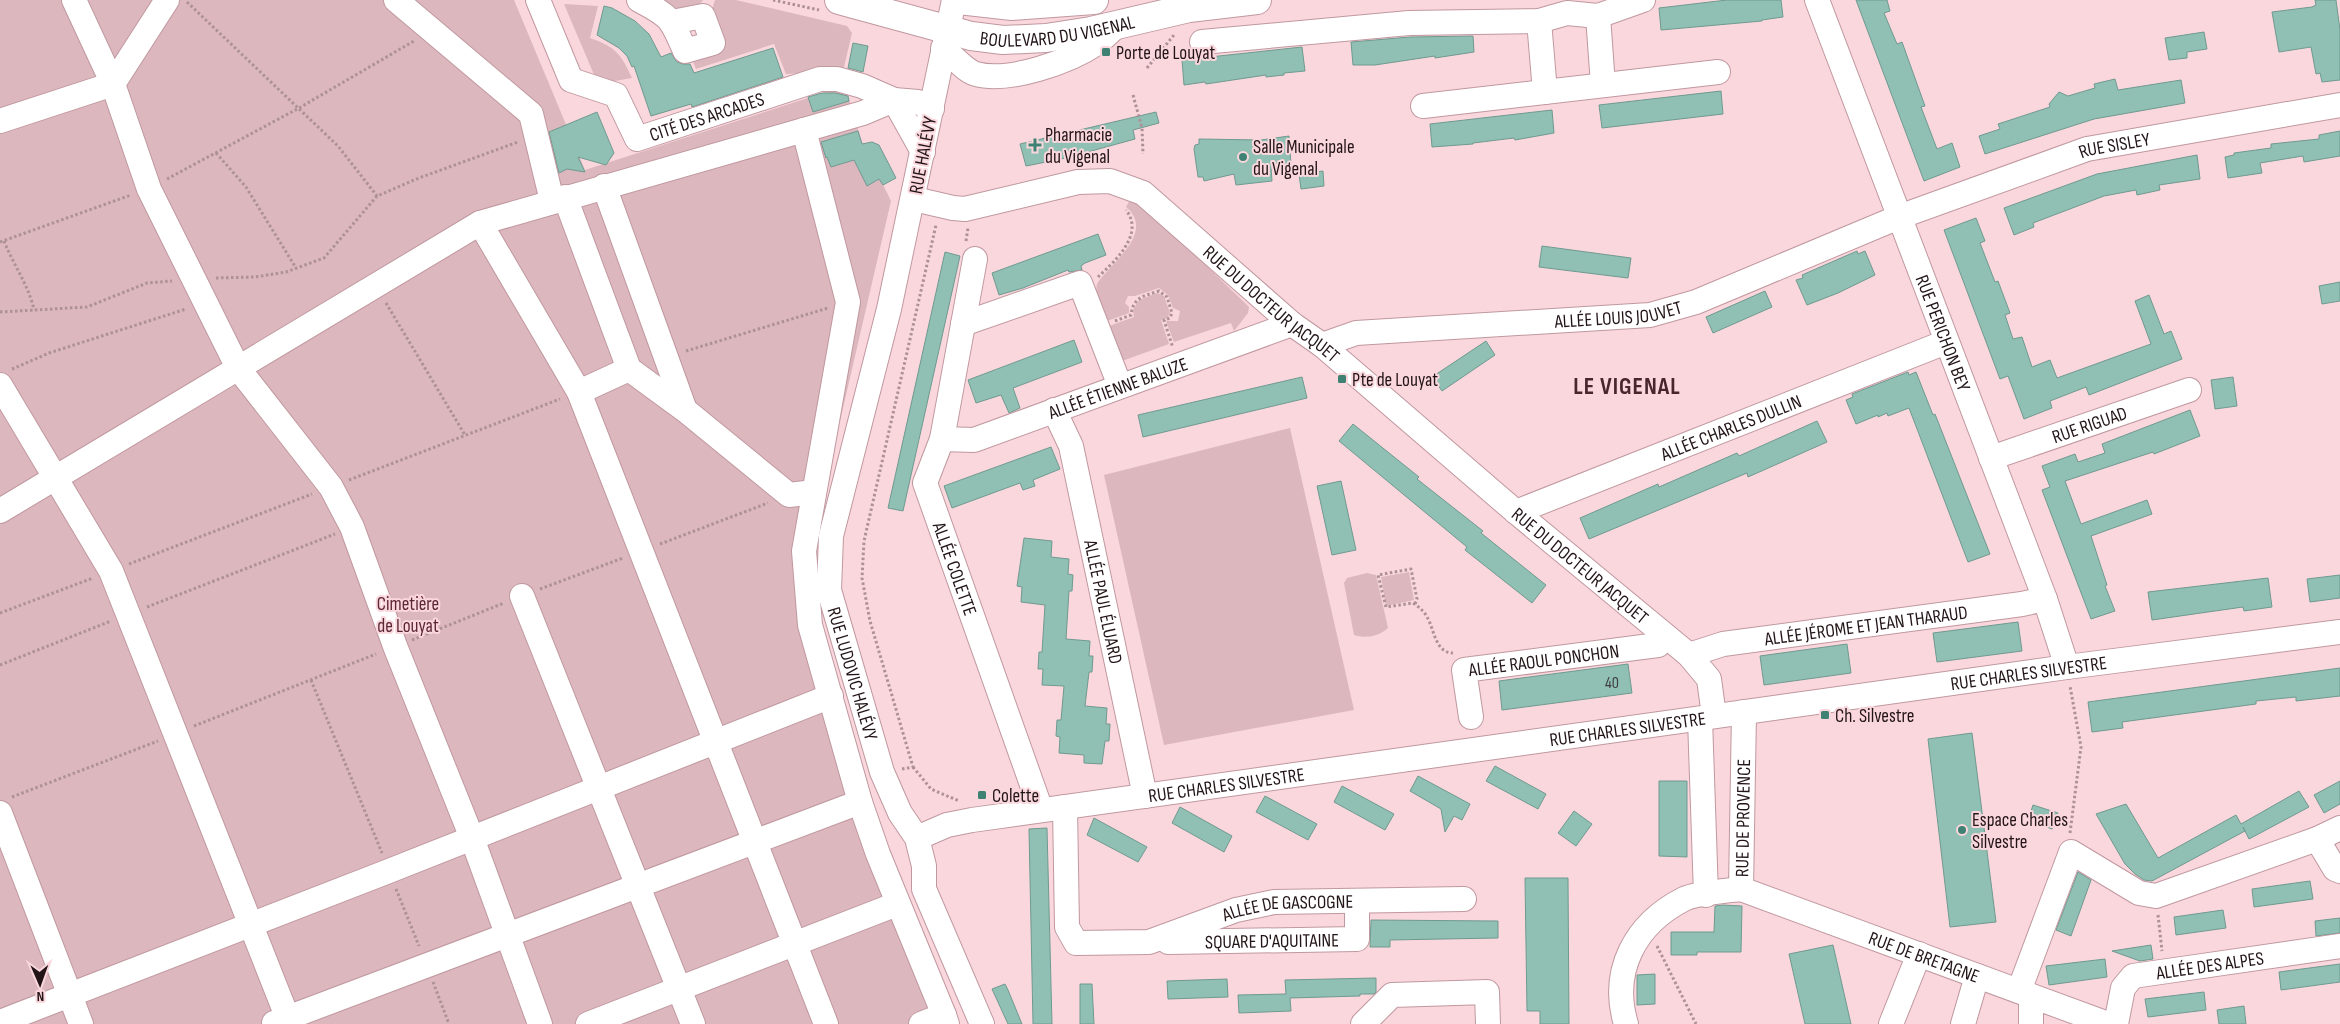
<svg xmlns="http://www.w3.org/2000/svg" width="2340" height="1024" viewBox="0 0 2340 1024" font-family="'Sofia Sans Condensed',sans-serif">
  <rect width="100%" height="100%" fill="#fad7dd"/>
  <!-- green -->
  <g fill="#dcb7be">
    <polygon points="0,0 514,0 585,170 845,86 862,142 891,201 824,490 814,566 817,607 879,844 957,1024 0,1024"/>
    <polygon points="664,0 703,0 699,5 675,14"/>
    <polygon points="715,0 736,0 847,26 852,33 844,67 831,67 828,72 786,74 774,44 696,69 692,59 724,49 711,13"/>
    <path d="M564,4L598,6L590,38C616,47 621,54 632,78L598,84Z"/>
    <path d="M1131,198L1151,212L1249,307L1248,313L1234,331L1231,323L1174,342L1166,321H1178L1180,311L1173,308L1168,295L1159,288L1135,296H1128L1125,303L1129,307V313L1107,321L1096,291L1097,284C1108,265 1157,233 1126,207Z"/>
    <polygon points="1157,293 1164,296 1170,313 1167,318 1161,320 1169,344 1122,361 1109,326 1134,317 1133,310 1139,300"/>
    <polygon points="1290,428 1354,710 1164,745 1104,475"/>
    <polygon points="1409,572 1414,600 1386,606 1381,577"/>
    <path d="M1367,573L1376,575L1388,628C1379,636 1366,639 1354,635L1344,583L1347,578Z"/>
  </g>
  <!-- building -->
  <g fill="#90bfb3" stroke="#6f9a90">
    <polygon points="1727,0 1781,0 1783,17 1762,20 1762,21 1661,30 1659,8"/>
    <polygon points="1856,0 1887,0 1890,11 1884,13 1897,44 1902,42 1925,106 1921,107 1937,149 1952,143 1960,167 1924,181"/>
    <polygon points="2315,0 2336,0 2340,30 2340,80 2322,82 2320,73 2316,74 2311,47 2279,52 2272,12 2312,7 2316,5"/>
    <polygon points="604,6 612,8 635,21 649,34 661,57 671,53 677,62 683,64 690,64 694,73 773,48 783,77 692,107 691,104 651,116 634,66 632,67 627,56 619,48 597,35"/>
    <polygon points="2204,32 2207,49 2187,52 2187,58 2169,60 2165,38"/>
    <polygon points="1473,36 1474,52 1435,58 1435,56 1375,65 1353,65 1351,42 1410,37"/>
    <polygon points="853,43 868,46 863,72 848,68"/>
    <polygon points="1302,47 1305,71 1284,73 1284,75 1266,77 1266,75 1206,84 1205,82 1184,85 1182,60"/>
    <polygon points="2115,79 2118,90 2181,80 2185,103 2094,119 1985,154 1979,136 2000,129 1998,124 2050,107 2049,104 2059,92 2068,96 2095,88 2094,84"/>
    <polygon points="1721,91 1723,114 1602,128 1599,105"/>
    <polygon points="822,93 835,93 848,96 849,101 813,112 808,97"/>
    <polygon points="1552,110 1554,133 1515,140 1514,138 1473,143 1473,144 1432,147 1430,124"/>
    <polygon points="597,112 614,153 606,165 578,157 585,172 567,169 559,173 549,132"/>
    <polygon points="1156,112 1159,123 1133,130 1135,139 1066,158 1026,166 1020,144"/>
    <polygon points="858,131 862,144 872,142 879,145 896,178 883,185 879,179 867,186 854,160 831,167 827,157 826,158 821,142"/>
    <polygon points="2340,131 2340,156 2304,162 2303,156 2260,163 2262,173 2228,178 2225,157 2234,155 2234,153 2271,148 2271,144 2319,139 2319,135"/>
    <polygon points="1289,136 1291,165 1271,167 1272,181 1236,185 1234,174 1204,181 1203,177 1198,177 1194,149 1195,145 1199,144 1199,139 1261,140"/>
    <polygon points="2197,155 2200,179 2159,185 2160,190 2137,195 2136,190 2104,196 2033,223 2034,227 2014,235 2004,208 2097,174"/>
    <polygon points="1323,171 1324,186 1301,189 1299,174"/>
    <polygon points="1976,218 1985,241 1980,243 1995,282 1998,281 2010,313 2005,315 2013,339 2022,337 2032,367 2050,360 2057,378 2151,344 2135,301 2149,295 2164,334 2171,331 2182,359 2089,395 2086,387 2050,401 2052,408 2024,419 2008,376 2000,379 1944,230"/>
    <polygon points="1098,234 1106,255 1085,263 1081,266 1082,270 1069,272 1068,270 1023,288 999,295 992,273"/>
    <polygon points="1542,246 1631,258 1628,278 1539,267"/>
    <polygon points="1857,251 1858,254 1865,251 1875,275 1838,293 1807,305 1796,280 1803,278 1802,275"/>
    <polygon points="945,252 960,256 903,511 888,508"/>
    <polygon points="2340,282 2340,301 2322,304 2319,286"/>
    <polygon points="1765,291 1772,307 1713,333 1706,317"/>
    <polygon points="1074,340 1082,362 1013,388 1020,408 1009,413 1001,395 976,403 968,380"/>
    <polygon points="1486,341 1495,355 1442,391 1432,377"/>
    <polygon points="1908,372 1909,375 1916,372 1933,415 1935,414 1990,554 1968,562 1909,408 1888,416 1887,413 1878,417 1878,415 1856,424 1846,400 1853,397 1852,394"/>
    <polygon points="1302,377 1307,398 1143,437 1138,415"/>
    <polygon points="2233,377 2237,406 2215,409 2211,380"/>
    <polygon points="2190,410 2200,436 2154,454 2153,452 2065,481 2081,524 2147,500 2152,514 2091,536 2107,585 2105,586 2115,611 2091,619 2042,490 2050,487 2042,466 2075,454 2078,462 2105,453 2102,444"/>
    <polygon points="1817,421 1827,442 1748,477 1747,473 1589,539 1580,518 1658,484 1659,487 1737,453 1739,456"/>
    <polygon points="1353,424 1419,477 1417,479 1483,531 1481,533 1546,585 1532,603 1465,550 1467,547 1339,441"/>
    <polygon points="1051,447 1060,469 1033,480 1035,486 1023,490 1020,483 952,508 944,486"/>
    <polygon points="1341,481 1356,550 1332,555 1317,486"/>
    <polygon points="1024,538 1052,541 1051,557 1069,559 1068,574 1073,575 1072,591 1069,591 1066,639 1090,641 1089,656 1093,656 1092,672 1089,672 1085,706 1107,708 1106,724 1110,724 1109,741 1105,741 1102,764 1084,763 1084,755 1059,753 1060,737 1056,736 1057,720 1061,720 1064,686 1042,685 1043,669 1038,669 1039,652 1042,652 1045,605 1021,602 1022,587 1017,586"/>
    <polygon points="2340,575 2340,598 2310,602 2307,579"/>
    <polygon points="2268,578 2272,607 2244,611 2243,607 2152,620 2148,592"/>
    <polygon points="2018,622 2022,651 1937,662 1933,633"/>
    <polygon points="1847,644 1851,673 1764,685 1760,656"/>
    <polygon points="1628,664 1632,693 1502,710 1499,681"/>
    <polygon points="2340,668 2340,696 2296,701 2296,697 2256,701 2256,704 2122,722 2123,728 2092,732 2088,702"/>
    <polygon points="1972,733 1996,922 1950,927 1928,739"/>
    <polygon points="1495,766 1546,794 1538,809 1486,781"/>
    <polygon points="1418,776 1470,804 1462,820 1454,816 1445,832 1441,809 1410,791"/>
    <polygon points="1659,781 1687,781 1687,857 1659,856"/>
    <polygon points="2340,781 2340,804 2324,813 2314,795"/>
    <polygon points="1342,786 1394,814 1385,830 1334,802"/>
    <polygon points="2299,791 2309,807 2249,839 2243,827 2245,831 2152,881 2144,880 2135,874 2125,864 2096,814 2126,804 2158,858 2236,815 2241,824"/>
    <polygon points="1265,796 1317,824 1308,840 1256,812"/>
    <polygon points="2033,805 2058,813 2052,829 2028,820"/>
    <polygon points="1180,807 1232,836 1224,852 1172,823"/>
    <polygon points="1574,811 1592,824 1576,846 1558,833"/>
    <polygon points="1094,818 1147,847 1138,862 1087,835"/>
    <polygon points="1047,828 1052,1024 1033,1024 1029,829"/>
    <polygon points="2078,872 2091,880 2071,936 2056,930"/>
    <polygon points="1525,878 1568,878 1569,1024 1540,1024 1540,1011 1527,1011"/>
    <polygon points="2310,881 2313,899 2254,907 2252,889"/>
    <polygon points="1723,905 1742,906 1741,952 1697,952 1697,955 1671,955 1671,932 1714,932 1715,906"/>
    <polygon points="2223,910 2226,928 2176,935 2174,917"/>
    <polygon points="2340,918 2340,933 2316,936 2315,921"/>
    <polygon points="1371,920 1498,921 1498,938 1390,940 1390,947 1370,947"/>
    <polygon points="1833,945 1851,1024 1805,1024 1789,954"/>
    <polygon points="2151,945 2153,959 2140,961 2112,951"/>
    <polygon points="2105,959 2107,977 2049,985 2046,966"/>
    <polygon points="2340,964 2340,982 2281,990 2279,972"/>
    <polygon points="1655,974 1655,1004 1637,1005 1637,975"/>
    <polygon points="1376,978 1376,992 1374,994 1360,994 1360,996 1290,998 1291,1011 1239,1013 1238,995 1286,994 1285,980"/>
    <polygon points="1227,979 1228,997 1168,999 1167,981"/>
    <polygon points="1005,984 1008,990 1022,1024 1008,1024 992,989"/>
    <polygon points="1080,984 1092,984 1094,1024 1080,1024"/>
    <polygon points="2204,992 2206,1010 2148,1017 2145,999"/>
    <polygon points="2244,1006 2246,1024 2219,1024 2217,1010"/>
  </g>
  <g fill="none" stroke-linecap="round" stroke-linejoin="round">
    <defs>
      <g id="minor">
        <polyline points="167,0 113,84 149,189 238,368 331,487 352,527 395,646 472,838 540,1024"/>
        <polyline points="396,0 531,114 552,201"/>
        <path id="s1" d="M538,0L571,80L616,95L637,139L820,79H837L862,86L894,100L918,102L932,109"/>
        <path d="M639,0C671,17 671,18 685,51L713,43L703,16L672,22"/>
        <path id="s2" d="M954,0L889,309L831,536L829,590L882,772L900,813L917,838L924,866V889L982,1024"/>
        <path id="s3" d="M1817,0L2045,599L2067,667"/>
        <polyline points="1598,16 1603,85"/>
        <polyline points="1539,21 1545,92"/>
        <polyline points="1202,42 1409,23 1539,21 1567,13 1598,16 1643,0"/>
        <path d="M943,48C952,55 965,71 976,74C1009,83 1069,62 1097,43C1104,38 1111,31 1117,25"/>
        <polyline points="894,100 923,152"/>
        <polyline points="1423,106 1718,72"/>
        <polyline points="0,121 113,84 74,0"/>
        <polyline points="804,130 848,302 804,551 810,625 860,802 878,854 944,1015"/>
        <polyline points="604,186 685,410"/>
        <polyline points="565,197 629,369"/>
        <path id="s4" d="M914,199L953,208L965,209L1078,182L1110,181L1143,193L1292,324L1322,345L1516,512L1689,655L1709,679L1714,716"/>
        <polyline points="480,223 579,392 826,1024"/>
        <path id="s5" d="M975,259L942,439L925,483L1041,810"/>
        <polyline points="963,324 1080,283 1120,386"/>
        <path id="s6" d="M1322,345L1356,333L1650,315L1696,302L1899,217L2087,149L2340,105"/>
        <polyline points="0,385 111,571 290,1024"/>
        <polyline points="579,392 629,369 685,410 789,495 814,492"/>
        <path id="s7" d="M1054,410L1071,446L1145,796"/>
        <path id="s8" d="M942,439L974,440L1292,324"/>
        <path id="s9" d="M1991,458L2189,390"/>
        <polyline points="0,511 480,223 863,113 894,100"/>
        <path id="s10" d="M1516,512L1946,342"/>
        <polyline points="522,596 693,1024"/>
        <path id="s11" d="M1689,655L1723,644L2022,604L2045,599"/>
        <path id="s12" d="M1471,717L1464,670L1658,645L1664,635"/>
        <polyline points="1700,719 1706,895"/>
        <path id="s13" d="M1065,807L1067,927L1076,943L1149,942L1236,910L1274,902L1464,899"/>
        <polyline points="0,813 81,1024"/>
        <path id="s14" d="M917,838L947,825L972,820L2067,667L2340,632"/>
        <polyline points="2317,839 2335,869 2340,871"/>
        <path id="s15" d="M1741,889L1744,712"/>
        <path id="s16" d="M1168,942L1357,939V901"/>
        <polyline points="2019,991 2071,852 2139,893 2156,896 2317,839 2340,828"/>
        <polyline points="2031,996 2031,1024"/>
        <polyline points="0,1022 389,871 831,696"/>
        <polyline points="274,1023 860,802"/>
        <polyline points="588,1024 897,904"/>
        <polyline points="921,1024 944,1015 947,1024"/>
        <polyline points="1363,1024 1392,995 1487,992 1488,1024"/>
        <path id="s17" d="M1626,1024C1610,971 1635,924 1684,899C1697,893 1725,891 1741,889L2108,1024"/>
        <polyline points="1891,1024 1919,954"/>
        <polyline points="1963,1024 1977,976"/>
        <path id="s18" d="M2116,1024L2123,988L2133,976L2340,946"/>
      </g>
      <g id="major">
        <path id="s19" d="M839,0L971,36L1003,40L1046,38L1091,31L1189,8L1257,0"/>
        <polyline points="959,0 1012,6 1094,0"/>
      </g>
    </defs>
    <!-- minor casing -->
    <use href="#minor" stroke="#c0989f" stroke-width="26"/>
    <!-- major casing -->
    <use href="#major" stroke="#c0989f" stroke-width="30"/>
    <!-- path -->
    <g stroke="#ad9196" stroke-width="3" stroke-dasharray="2.5 2.5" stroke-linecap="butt">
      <polyline points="773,0 819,10"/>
      <polyline points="187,2 338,146 377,196"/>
      <polyline points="1147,68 1174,35"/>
      <polyline points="1133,95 1142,128 1143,154"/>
      <polyline points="216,153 246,187 296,268"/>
      <polyline points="167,179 299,108 414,41"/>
      <path d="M4,241C13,264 29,286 34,310"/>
      <polyline points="966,241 968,228"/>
      <polyline points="0,242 131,195"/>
      <path d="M1098,277C1115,261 1145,234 1126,210"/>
      <polyline points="216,278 255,277 286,272 324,258 377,196 419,178 518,142"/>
      <polyline points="386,303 465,435"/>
      <polyline points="0,312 87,307 147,283 172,281"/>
      <path d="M1115,321L1131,315C1133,297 1144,296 1159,291L1167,297L1172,313L1170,318L1164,320L1173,348"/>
      <polyline points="686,351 828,308"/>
      <polyline points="12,369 49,353 186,309"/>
      <polyline points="349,480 560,399"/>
      <polyline points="660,544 768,503"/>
      <polyline points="129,564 312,494"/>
      <polyline points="540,589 623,558"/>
      <path d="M1415,604L1417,599L1411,569L1378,575L1386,607L1413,603C1419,607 1424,611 1427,617C1434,628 1435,653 1453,653"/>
      <polyline points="147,607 335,534"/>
      <polyline points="0,613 93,578"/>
      <polyline points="412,640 504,603"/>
      <polyline points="0,665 111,621"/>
      <polyline points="311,680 382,853"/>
      <polyline points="194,726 376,654"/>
      <polyline points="913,767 931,789 959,801"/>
      <polyline points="902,769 913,767 870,621 862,578 864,541 936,225"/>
      <polyline points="12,797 158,741"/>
      <polyline points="2070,833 2081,747 2070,686"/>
      <polyline points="396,889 419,946"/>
      <polyline points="2158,915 2162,951"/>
      <polyline points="1657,946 1696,1024"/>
      <polyline points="433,982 449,1024"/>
    </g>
    <!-- minor -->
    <use href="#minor" stroke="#fff" stroke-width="24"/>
    <!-- major -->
    <use href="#major" stroke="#fff" stroke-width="28"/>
  </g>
  <!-- markers -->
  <g fill="#3f8273" stroke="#fad7dd" stroke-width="2">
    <rect x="1101" y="47" width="10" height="10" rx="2.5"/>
    <path d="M1032.5 137.5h5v5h5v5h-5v5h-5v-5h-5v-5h5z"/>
    <circle cx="1243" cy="157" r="5"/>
    <rect x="1337" y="374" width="10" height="10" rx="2.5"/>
    <rect x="1820" y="710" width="10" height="10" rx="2.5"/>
    <rect x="977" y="790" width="10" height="10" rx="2.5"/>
    <circle cx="1962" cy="830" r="5"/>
  </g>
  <g text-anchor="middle" stroke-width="4" stroke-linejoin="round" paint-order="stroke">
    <!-- number labels -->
    <g font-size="16" fill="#3e3f3e">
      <text x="1612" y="688">40</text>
    </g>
    <!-- street labels -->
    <g font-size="19" fill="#221417" stroke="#fad7dd">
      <text dy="7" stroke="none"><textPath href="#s19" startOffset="224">BOULEVARD DU VIGENAL</textPath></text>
      <text dy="7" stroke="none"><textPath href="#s1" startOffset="256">CITÉ DES ARCADES</textPath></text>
      <text dy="7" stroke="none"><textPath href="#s6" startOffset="826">RUE SISLEY</textPath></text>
      <text transform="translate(922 155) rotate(-79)" y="7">RUE HALÉVY</text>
      <text dy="7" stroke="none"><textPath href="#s4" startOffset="405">RUE DU DOCTEUR JACQUET</textPath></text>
      <text dy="7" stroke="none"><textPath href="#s6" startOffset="299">ALLÉE LOUIS JOUVET</textPath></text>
      <text dy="7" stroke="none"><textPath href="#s3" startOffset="356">RUE PERICHON BEY</textPath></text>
      <text dy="7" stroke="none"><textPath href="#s8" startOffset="185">ALLÉE ÉTIENNE BALUZE</textPath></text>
      <text dy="7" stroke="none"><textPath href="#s9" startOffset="104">RUE RIGUAD</textPath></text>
      <text dy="7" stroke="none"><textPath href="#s10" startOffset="231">ALLÉE CHARLES DULLIN</textPath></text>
      <text dy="7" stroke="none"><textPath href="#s4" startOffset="810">RUE DU DOCTEUR JACQUET</textPath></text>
      <text dy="7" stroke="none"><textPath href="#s5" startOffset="321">ALLÉE COLETTE</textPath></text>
      <text dy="7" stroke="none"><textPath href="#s7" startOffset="199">ALLÉE PAUL ÉLUARD</textPath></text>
      <text dy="7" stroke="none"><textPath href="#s11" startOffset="180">ALLÉE JÉROME ET JEAN THARAUD</textPath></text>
      <text dy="7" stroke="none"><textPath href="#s12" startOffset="128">ALLÉE RAOUL PONCHON</textPath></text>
      <text dy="7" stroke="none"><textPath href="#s14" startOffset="1125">RUE CHARLES SILVESTRE</textPath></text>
      <text dy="7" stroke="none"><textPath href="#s2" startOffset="691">RUE LUDOVIC HALÉVY</textPath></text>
      <text dy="7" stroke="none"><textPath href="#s14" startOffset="720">RUE CHARLES SILVESTRE</textPath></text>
      <text dy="7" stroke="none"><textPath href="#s14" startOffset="315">RUE CHARLES SILVESTRE</textPath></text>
      <text dy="7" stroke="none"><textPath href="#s15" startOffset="71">RUE DE PROVENCE</textPath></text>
      <text dy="7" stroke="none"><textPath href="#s13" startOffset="356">ALLÉE DE GASCOGNE</textPath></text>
      <text dy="7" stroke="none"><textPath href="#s16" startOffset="104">SQUARE D'AQUITAINE</textPath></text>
      <text dy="7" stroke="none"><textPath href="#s17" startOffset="404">RUE DE BRETAGNE</textPath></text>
      <text dy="7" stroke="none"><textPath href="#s18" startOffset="130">ALLÉE DES ALPES</textPath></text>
    </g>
    <!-- poi labels -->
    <g font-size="19" fill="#221417" stroke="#fad7dd" text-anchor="start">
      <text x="1116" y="59">Porte de Louyat</text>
      <text x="1045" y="141">Pharmacie<tspan x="1045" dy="22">du Vigenal</tspan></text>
      <text x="1253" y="153">Salle Municipale<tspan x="1253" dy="22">du Vigenal</tspan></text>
      <text x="1352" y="386">Pte de Louyat</text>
      <text x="1835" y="722">Ch. Silvestre</text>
      <text x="992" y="802">Colette</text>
      <text x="1972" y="826">Espace Charles<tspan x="1972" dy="22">Silvestre</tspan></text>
    </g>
    <!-- park labels -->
    <g font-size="19" fill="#5d2635" stroke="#fad7dd">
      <text x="408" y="610">Cimetière<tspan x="408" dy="22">de Louyat</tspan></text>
    </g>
    <!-- district labels -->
    <g font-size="24" font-weight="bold" letter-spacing="1" fill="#47262e" stroke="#fad7dd">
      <text x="1627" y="394">LE VIGENAL</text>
    </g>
  </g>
  <!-- north arrow -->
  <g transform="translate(40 984) rotate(178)" stroke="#fad7dd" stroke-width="4" paint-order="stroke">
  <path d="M0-4L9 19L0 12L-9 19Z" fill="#221417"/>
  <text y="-8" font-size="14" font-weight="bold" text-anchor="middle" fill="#221417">N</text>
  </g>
</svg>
